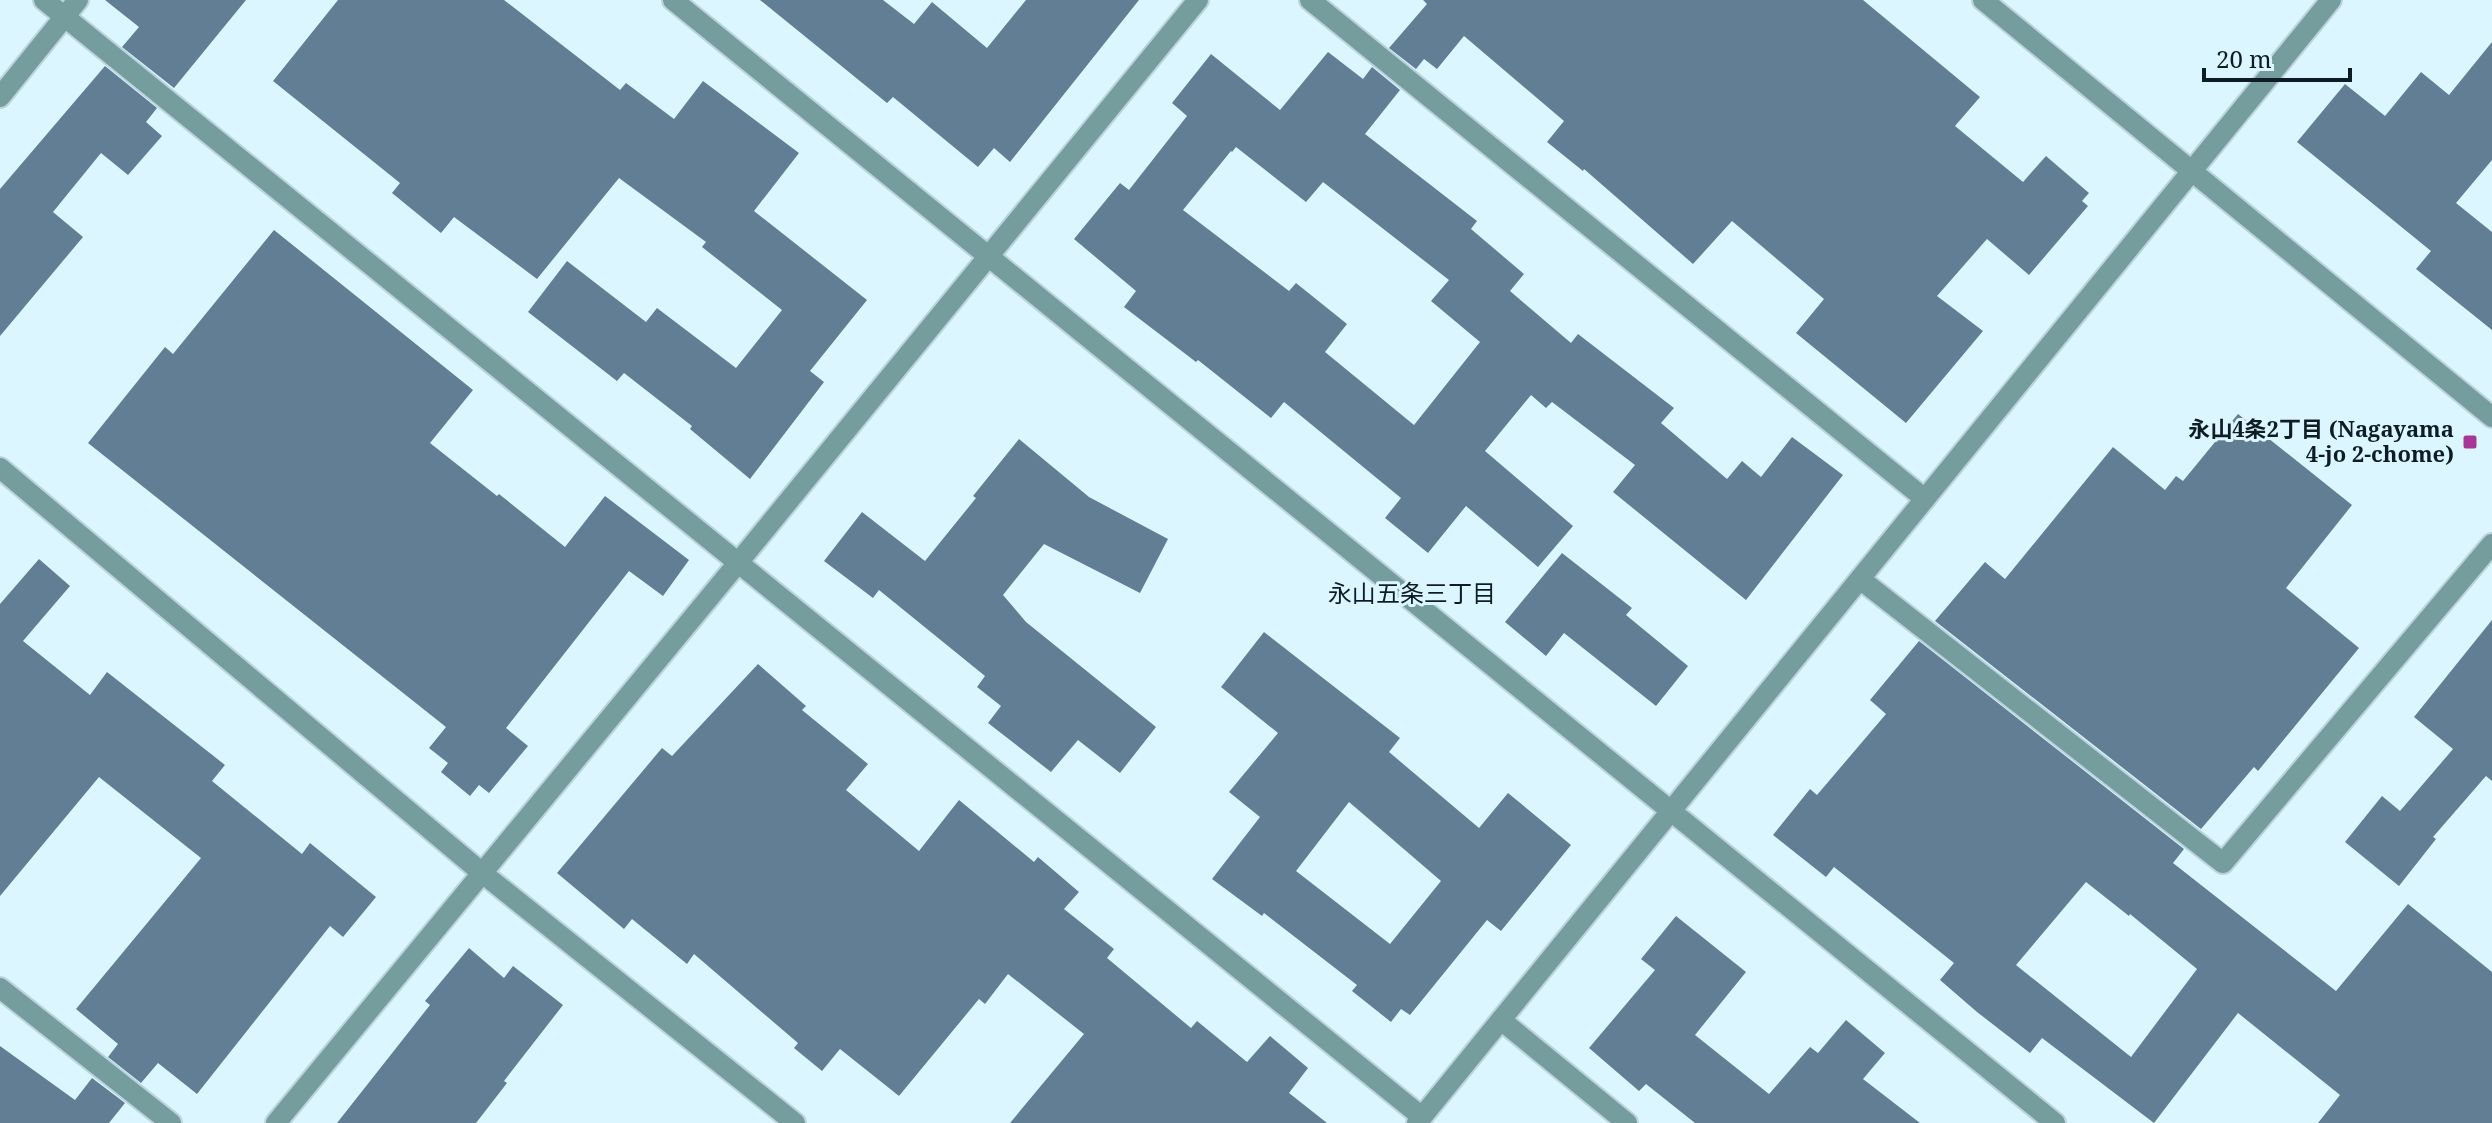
<svg xmlns="http://www.w3.org/2000/svg" width="2492" height="1123" viewBox="0 0 2492 1123" font-family="'Noto Serif','Noto Sans JP',serif">
  <rect width="100%" height="100%" fill="#dcf6ff"/>
  <!-- building -->
  <g fill="#617e95" fill-rule="evenodd">
    <polygon points="105,0 246,0 174,88 122,47 139,27"/>
    <polygon points="338,0 504,0 620,90 626,83 674,119 703,81 799,153 754,211 867,300 810,371 824,382 750,479 690,429 692,426 624,373 617,381 528,312 567,261 646,322 657,308 736,368 782,310 702,247 706,242 619,178 537,279 454,217 441,233 392,193 400,183 273,81"/>
    <polygon points="760,0 883,0 914,24 932,2 987,48 1026,0 1139,0 1010,162 994,148 978,167 893,97 887,103"/>
    <polygon points="1423,0 1863,0 1980,97 1955,126 2023,182 2046,156 2089,193 2082,201 2088,206 2029,275 1987,239 1937,296 1983,331 1906,423 1796,333 1824,299 1732,221 1693,264 1584,169 1583,171 1547,142 1564,121 1464,36 1437,69 1424,59 1416,69 1389,48 1427,4"/>
    <polygon points="2492,42 2492,160 2456,203 2492,232 2492,330 2416,269 2431,251 2297,142 2345,84 2385,116 2421,72 2449,95"/>
    <path d="M1328,52L1363,79L1372,67L1400,90L1365,134L1477,221L1471,229L1524,274L1510,291L1571,343L1578,334L1674,408L1661,423L1727,479L1742,461L1761,477L1792,437L1843,475L1746,600L1613,492L1635,465L1552,402L1546,408L1531,395L1485,451L1573,526L1538,567L1466,506L1428,553L1385,518L1401,498L1284,402L1271,418L1198,360L1196,362L1124,307L1136,291L1074,239L1120,183L1129,190L1187,116L1172,103L1211,54L1280,110ZM1236,147L1306,202L1323,182L1449,280L1431,301L1480,342L1414,425L1325,352L1347,324L1296,283L1289,291L1183,210L1231,151L1232,152Z"/>
    <polygon points="105,66 157,108 146,122 162,136 128,175 101,153 53,212 83,237 0,336 0,189"/>
    <polygon points="274,230 473,390 430,443 497,496 499,494 565,547 605,496 689,560 663,596 629,571 506,728 528,746 489,793 479,785 470,796 441,772 448,763 429,748 446,727 88,443 165,347 173,354"/>
    <polygon points="2238,414 2352,505 2286,588 2359,648 2258,771 2254,767 2201,829 1935,621 1985,562 2005,579 2113,447 2165,490 2176,476 2183,481"/>
    <polygon points="1019,439 1089,497 1168,539 1140,593 1044,544 1003,595 1026,622 1156,727 1120,773 1078,740 1051,772 988,723 1001,706 977,687 985,676 879,590 873,598 824,561 862,512 925,561 976,498 973,496"/>
    <polygon points="1562,553 1632,608 1626,615 1688,666 1656,706 1564,633 1546,656 1505,622"/>
    <polygon points="39,559 70,586 23,641 90,695 107,672 225,765 212,781 302,854 310,843 376,897 343,937 330,926 197,1094 158,1063 141,1083 108,1057 118,1044 76,1009 201,858 99,777 0,896 0,604"/>
    <polygon points="2492,620 2492,781 2486,776 2433,837 2436,839 2399,886 2345,842 2382,796 2400,811 2453,749 2414,717"/>
    <path d="M1264,632L1400,738L1389,752L1479,828L1508,793L1571,845L1501,931L1487,920L1410,1015L1401,1009L1391,1022L1352,991L1357,985L1264,913L1262,916L1212,879L1260,817L1229,792L1278,733L1221,687ZM1349,802L1441,881L1390,944L1296,871Z"/>
    <path d="M1919,641L2184,849L2173,863L2336,991L2408,904L2492,972V1123H2318L2340,1095L2238,1013L2154,1123L2042,1038L2030,1053L1977,1012L1940,980L1954,963L1834,867L1826,877L1773,835L1810,789L1817,795L1886,714L1870,700ZM2086,882L2129,916L2130,914L2197,969L2131,1057L2016,965Z"/>
    <polygon points="758,664 806,706 802,710 868,764 846,790 919,851 959,800 1034,862 1038,857 1079,892 1064,909 1114,949 1107,958 1191,1028 1197,1021 1247,1062 1270,1036 1308,1068 1289,1093 1327,1123 1010,1123 1084,1034 1008,974 985,1004 979,999 899,1096 840,1049 822,1071 794,1048 798,1043 694,954 687,964 632,919 624,929 557,873 662,748 672,756"/>
    <polygon points="1676,916 1746,972 1695,1035 1769,1094 1810,1047 1818,1053 1846,1020 1885,1053 1863,1079 1920,1123 1695,1123 1646,1084 1639,1091 1589,1048 1655,970 1641,959"/>
    <polygon points="469,948 504,978 513,966 563,1005 504,1081 507,1083 476,1123 337,1123 430,1005 425,1001"/>
    <polygon points="0,1046 75,1100 92,1078 125,1103 109,1123 0,1123"/>
  </g>
  <g fill="none" stroke-linecap="round" stroke-linejoin="round">
    <defs>
      <g id="minor">
        <polyline points="44,0 1422,1117"/>
        <path d="M673,0C1132,377 1596,747 2055,1123"/>
        <polyline points="1310,0 1925,499"/>
        <polyline points="0,97 78,0"/>
        <polyline points="0,468 481,872 795,1123"/>
        <polyline points="1860,579 2223,863 2492,544"/>
        <polyline points="0,988 171,1123"/>
        <polyline points="1501,1020 1627,1123"/>
        <polyline points="276,1123 737,564 1198,0"/>
        <polyline points="1417,1123 2331,0"/>
      </g>
      <polyline id="tertiary" points="1983,0 2492,417"/>
    </defs>
    <!-- minor casing -->
    <use href="#minor" stroke="#bbd3dc" stroke-width="24"/>
    <!-- tertiary casing -->
    <use href="#tertiary" stroke="#bbd3dc" stroke-width="24"/>
    <!-- minor -->
    <use href="#minor" stroke="#759d9d" stroke-width="20"/>
    <!-- tertiary -->
    <use href="#tertiary" stroke="#759d9d" stroke-width="20"/>
  </g>
  <!-- markers -->
  <rect fill="#a73794" stroke="#dcf6ff" stroke-width="3" x="2462" y="434" width="16" height="16" rx="4"/>
  <g text-anchor="middle" stroke-width="6" stroke-linejoin="round" paint-order="stroke">
    <!-- poi labels -->
    <g font-size="22" font-weight="bold" fill="#0d1d23" stroke="#dcf6ff" text-anchor="end">
      <text x="2454" y="437">永山4条2丁目 (Nagayama<tspan x="2454" dy="25">4-jo 2-chome)</tspan></text>
    </g>
    <!-- neighbourhood labels -->
    <g font-size="24" fill="#0d1d23" stroke="#dcf6ff">
      <text x="1412" y="602">永山五条三丁目</text>
    </g>
  </g>
  <!-- scale -->
  <path d="M2204 68v12h146v-12" fill="none" stroke="#0d1d23" stroke-width="4"/>
  <text x="2216" y="68" font-size="24" fill="#0d1d23" stroke="#dcf6ff" stroke-width="6" paint-order="stroke">20 m</text>
</svg>
